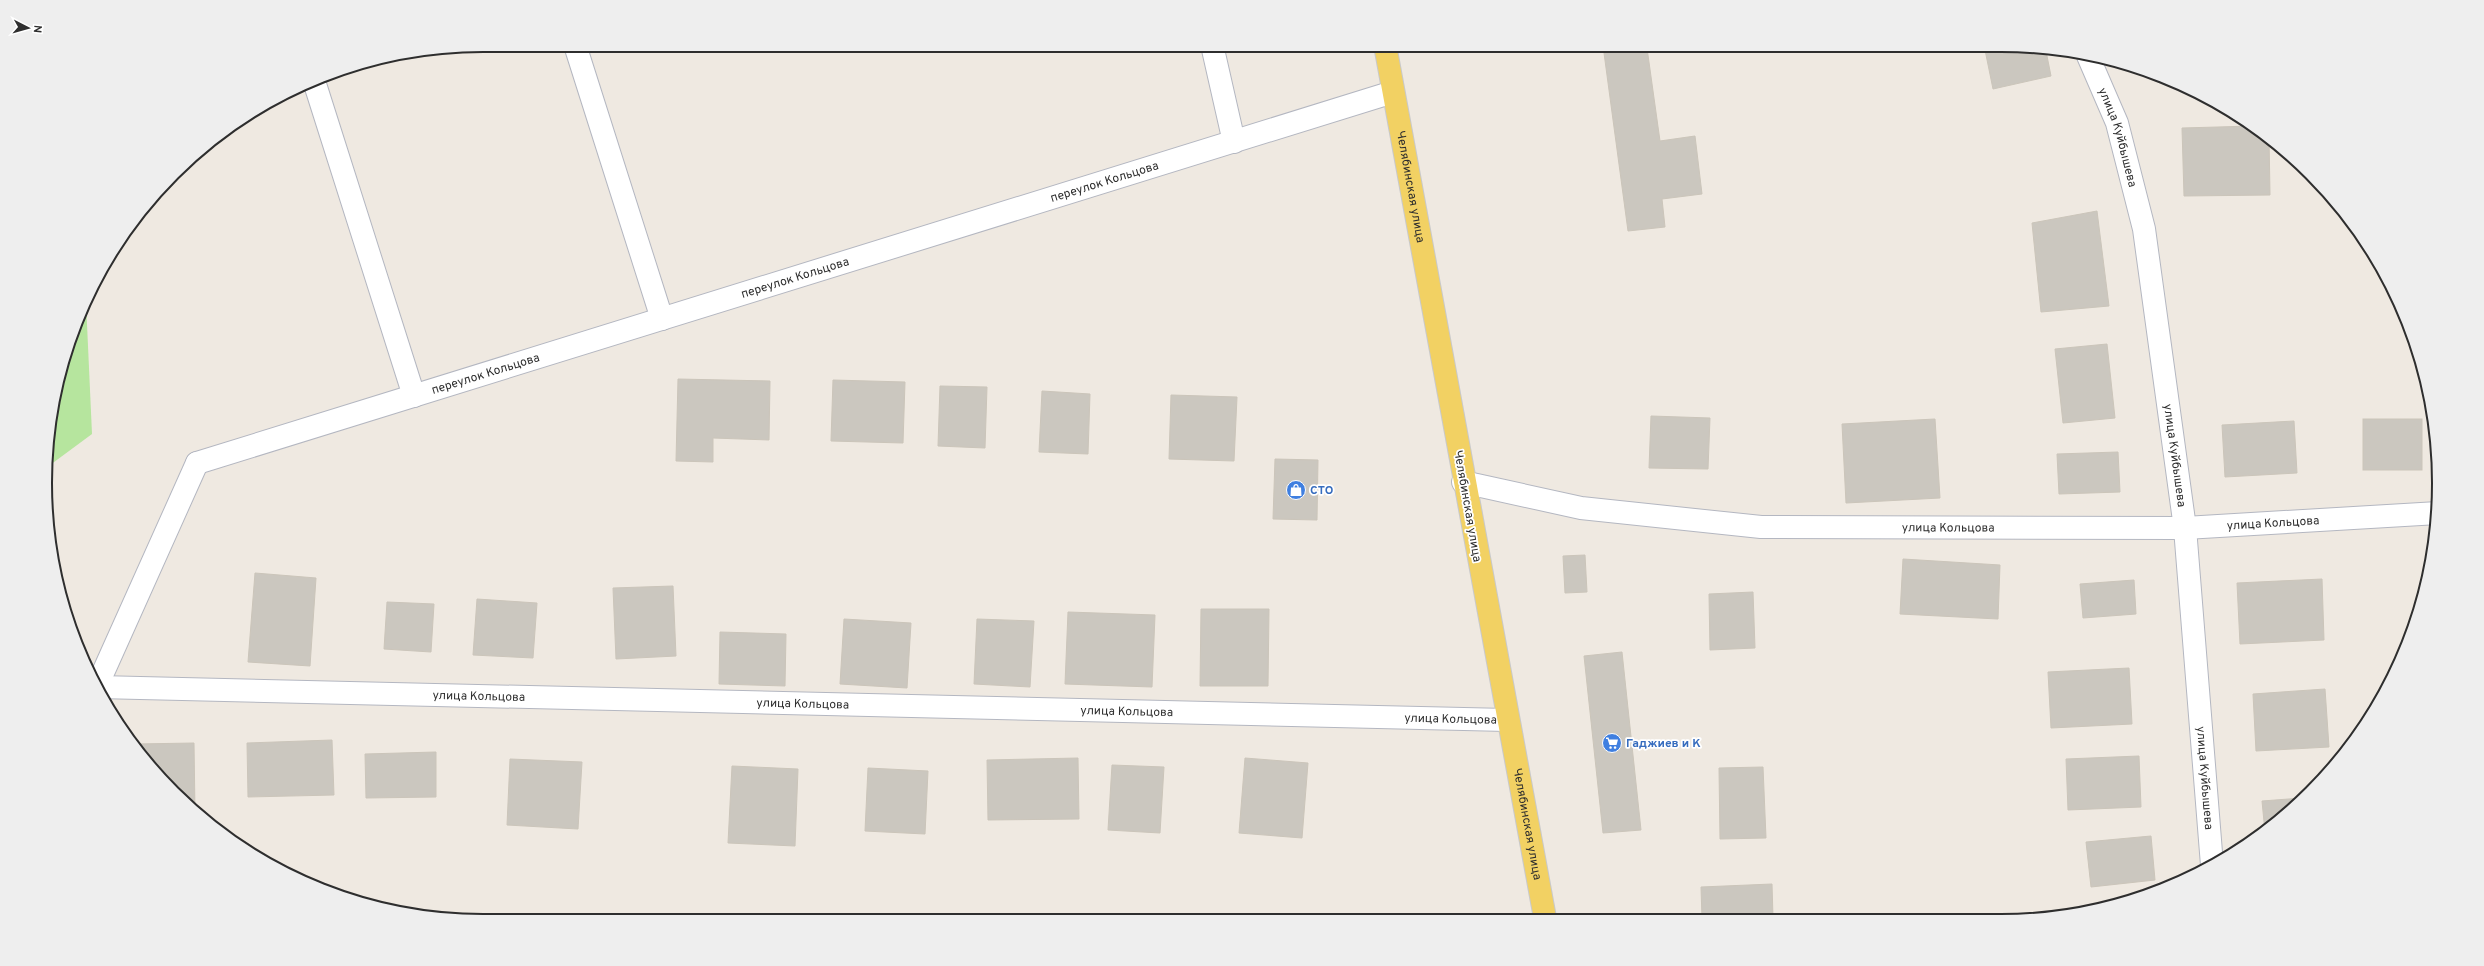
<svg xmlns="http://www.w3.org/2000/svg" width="2484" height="966" viewBox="0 0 2484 966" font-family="Overpass,sans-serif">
  <rect width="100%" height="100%" fill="#efe9e1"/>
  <!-- green -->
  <polygon fill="#b6e59e" points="86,302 92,434 46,468 49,426 68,342"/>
  <!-- building -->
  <g fill="#cbc7bf" stroke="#cbc5ba">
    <polygon points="1984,45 2046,51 2051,76 1993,89"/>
    <polygon points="1647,48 1660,141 1695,136 1702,194 1662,199 1665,227 1628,231 1604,53"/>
    <polygon points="2253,126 2269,137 2270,195 2184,196 2182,128"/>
    <polygon points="2097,211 2109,306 2041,312 2032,223"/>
    <polygon points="2107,344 2115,418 2063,423 2055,349"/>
    <polygon points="678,379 770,381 769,440 713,438 713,462 676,461"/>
    <polygon points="833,380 905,382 903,443 831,441"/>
    <polygon points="940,386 987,387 985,448 938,446"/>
    <polygon points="1042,391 1090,394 1088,454 1039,452"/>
    <polygon points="1171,395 1237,397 1234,461 1169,459"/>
    <polygon points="1651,416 1710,418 1708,469 1649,468"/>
    <polygon points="1935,419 1940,498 1846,503 1842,424"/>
    <rect x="2363" y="419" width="59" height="51"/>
    <polygon points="2294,421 2297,473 2225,477 2222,425"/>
    <polygon points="2118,452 2120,492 2059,494 2057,454"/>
    <polygon points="1275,459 1318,460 1317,520 1273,519"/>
    <polygon points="1585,555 1587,592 1565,593 1563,556"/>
    <polygon points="1903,559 2000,565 1998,619 1900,614"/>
    <polygon points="255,573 316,578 310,666 248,662"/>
    <polygon points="2322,579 2324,640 2240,644 2237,583"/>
    <polygon points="2134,580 2136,614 2083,618 2080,584"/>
    <polygon points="673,586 676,656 616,659 613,588"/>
    <polygon points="1753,592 1755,648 1710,650 1709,594"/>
    <polygon points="477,599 537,603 533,658 473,655"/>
    <polygon points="387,602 434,604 431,652 384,649"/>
    <polygon points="1201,609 1269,609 1268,686 1200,686"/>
    <polygon points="1068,612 1155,615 1152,687 1065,684"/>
    <polygon points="844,619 911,623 907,688 840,684"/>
    <polygon points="977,619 1034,621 1030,687 974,684"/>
    <polygon points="720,632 786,634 785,686 719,684"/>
    <polygon points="1622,652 1641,830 1603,833 1584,656"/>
    <polygon points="2129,668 2132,724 2051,728 2048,672"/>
    <polygon points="2325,689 2329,747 2256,751 2253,694"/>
    <polygon points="332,740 334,795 248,797 247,743"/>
    <polygon points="194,743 195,812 173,793 136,748 136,744"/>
    <polygon points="436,752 436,797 366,798 365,754"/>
    <polygon points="2139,756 2141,807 2068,810 2066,759"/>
    <polygon points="1078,758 1079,819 988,820 987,760"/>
    <polygon points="1245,758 1308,763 1302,838 1239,833"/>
    <polygon points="510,759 582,762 578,829 507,825"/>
    <polygon points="1112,765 1164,767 1160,833 1108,830"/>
    <polygon points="732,766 798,769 795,846 728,843"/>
    <polygon points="1763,767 1766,838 1720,839 1719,768"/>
    <polygon points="868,768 928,771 925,834 865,831"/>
    <polygon points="2302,798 2290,812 2265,832 2262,801"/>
    <polygon points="2151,836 2155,880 2091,887 2086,842"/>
    <polygon points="1772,884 1773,918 1702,918 1701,887"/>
  </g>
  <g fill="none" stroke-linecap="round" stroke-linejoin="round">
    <defs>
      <g id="service">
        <polyline points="575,45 662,319"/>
        <polyline points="1212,45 1234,142"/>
        <polyline points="314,81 414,396"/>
        <polyline points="97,686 197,463"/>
      </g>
      <g id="minor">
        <path id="s1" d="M2088,56L2117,123L2144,229L2185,528L2212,865"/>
        <path id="s2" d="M197,463L1393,92"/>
        <path id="s3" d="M1463,482L1581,508L1761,527L2185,528L2438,513"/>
        <path id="s4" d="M98,687L1507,720"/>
      </g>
      <g id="primary">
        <path id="s5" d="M1385,45L1545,918"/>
      </g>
    </defs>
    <!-- service casing -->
    <use href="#service" stroke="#b4b7c1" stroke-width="24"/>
    <!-- minor casing -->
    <use href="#minor" stroke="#b4b7c1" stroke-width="24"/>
    <!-- primary casing -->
    <use href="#primary" stroke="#c9c9c9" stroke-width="24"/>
    <!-- service -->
    <use href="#service" stroke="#fff" stroke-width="22"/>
    <!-- minor -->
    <use href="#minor" stroke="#fff" stroke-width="22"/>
    <!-- primary -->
    <use href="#primary" stroke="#f2d163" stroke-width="22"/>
  </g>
  <!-- icons -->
  <defs>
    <symbol id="shop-disc" viewBox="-11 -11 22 22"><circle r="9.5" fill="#3f7fe0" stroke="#fff"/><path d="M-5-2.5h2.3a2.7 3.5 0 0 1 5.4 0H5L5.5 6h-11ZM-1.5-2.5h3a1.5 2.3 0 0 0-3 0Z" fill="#fff"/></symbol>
    <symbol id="supermarket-disc" viewBox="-11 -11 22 22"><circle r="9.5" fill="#3f7fe0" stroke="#fff"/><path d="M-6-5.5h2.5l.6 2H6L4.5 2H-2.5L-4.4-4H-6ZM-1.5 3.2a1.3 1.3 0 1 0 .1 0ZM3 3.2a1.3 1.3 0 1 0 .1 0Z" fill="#fff"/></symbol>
  </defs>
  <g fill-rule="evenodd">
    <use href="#shop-disc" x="1285" y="479" width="22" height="22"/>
    <use href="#supermarket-disc" x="1601" y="732" width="22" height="22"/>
  </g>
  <g text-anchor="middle" stroke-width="3.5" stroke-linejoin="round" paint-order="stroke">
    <!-- street labels -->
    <g font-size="12" fill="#2e2e2e" stroke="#fff">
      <text dy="4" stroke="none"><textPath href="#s1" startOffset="87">улица Куйбышева</textPath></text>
      <text dy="4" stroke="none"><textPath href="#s2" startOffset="950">переулок Кольцова</textPath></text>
      <text dy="4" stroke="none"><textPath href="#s5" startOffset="144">Челябинская улица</textPath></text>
      <text dy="4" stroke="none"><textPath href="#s2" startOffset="626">переулок Кольцова</textPath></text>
      <text dy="4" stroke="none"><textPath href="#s2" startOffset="302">переулок Кольцова</textPath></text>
      <text dy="4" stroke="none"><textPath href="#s1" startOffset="411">улица Куйбышева</textPath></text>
      <text transform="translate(1468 506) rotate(80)" y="4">Челябинская улица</text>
      <text dy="4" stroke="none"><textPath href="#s3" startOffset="814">улица Кольцова</textPath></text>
      <text dy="4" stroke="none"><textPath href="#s3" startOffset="489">улица Кольцова</textPath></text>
      <text dy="4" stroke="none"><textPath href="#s4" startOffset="381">улица Кольцова</textPath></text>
      <text dy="4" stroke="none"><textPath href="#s4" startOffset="705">улица Кольцова</textPath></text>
      <text dy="4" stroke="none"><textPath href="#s4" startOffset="1029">улица Кольцова</textPath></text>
      <text dy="4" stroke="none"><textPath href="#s4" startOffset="1353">улица Кольцова</textPath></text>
      <text dy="4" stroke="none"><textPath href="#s1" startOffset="735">улица Куйбышева</textPath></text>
      <text dy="4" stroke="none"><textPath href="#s5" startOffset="792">Челябинская улица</textPath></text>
    </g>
    <!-- shop labels -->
    <g font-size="12" font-weight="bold" fill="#366cbe" stroke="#fff" text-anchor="start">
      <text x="1310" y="494">СТО</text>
      <text x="1626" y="747">Гаджиев и К</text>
    </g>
  </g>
  <!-- crop -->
  <path d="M0 0H2484V966H0ZM483 52H2001A431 431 0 0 1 2432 483V483A431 431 0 0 1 2001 914H483A431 431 0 0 1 52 483V483A431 431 0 0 1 483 52Z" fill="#eee" fill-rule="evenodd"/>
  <path fill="none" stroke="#2e2e2e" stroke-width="2" d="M483 52H2001A431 431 0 0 1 2432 483V483A431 431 0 0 1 2001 914H483A431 431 0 0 1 52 483V483A431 431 0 0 1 483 52Z"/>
  <!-- north arrow -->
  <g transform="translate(28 28) rotate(96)" stroke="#ffffff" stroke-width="3" paint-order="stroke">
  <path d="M0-3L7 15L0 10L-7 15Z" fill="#2e2e2e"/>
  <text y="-6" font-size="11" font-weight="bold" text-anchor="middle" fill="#2e2e2e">N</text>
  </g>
</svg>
